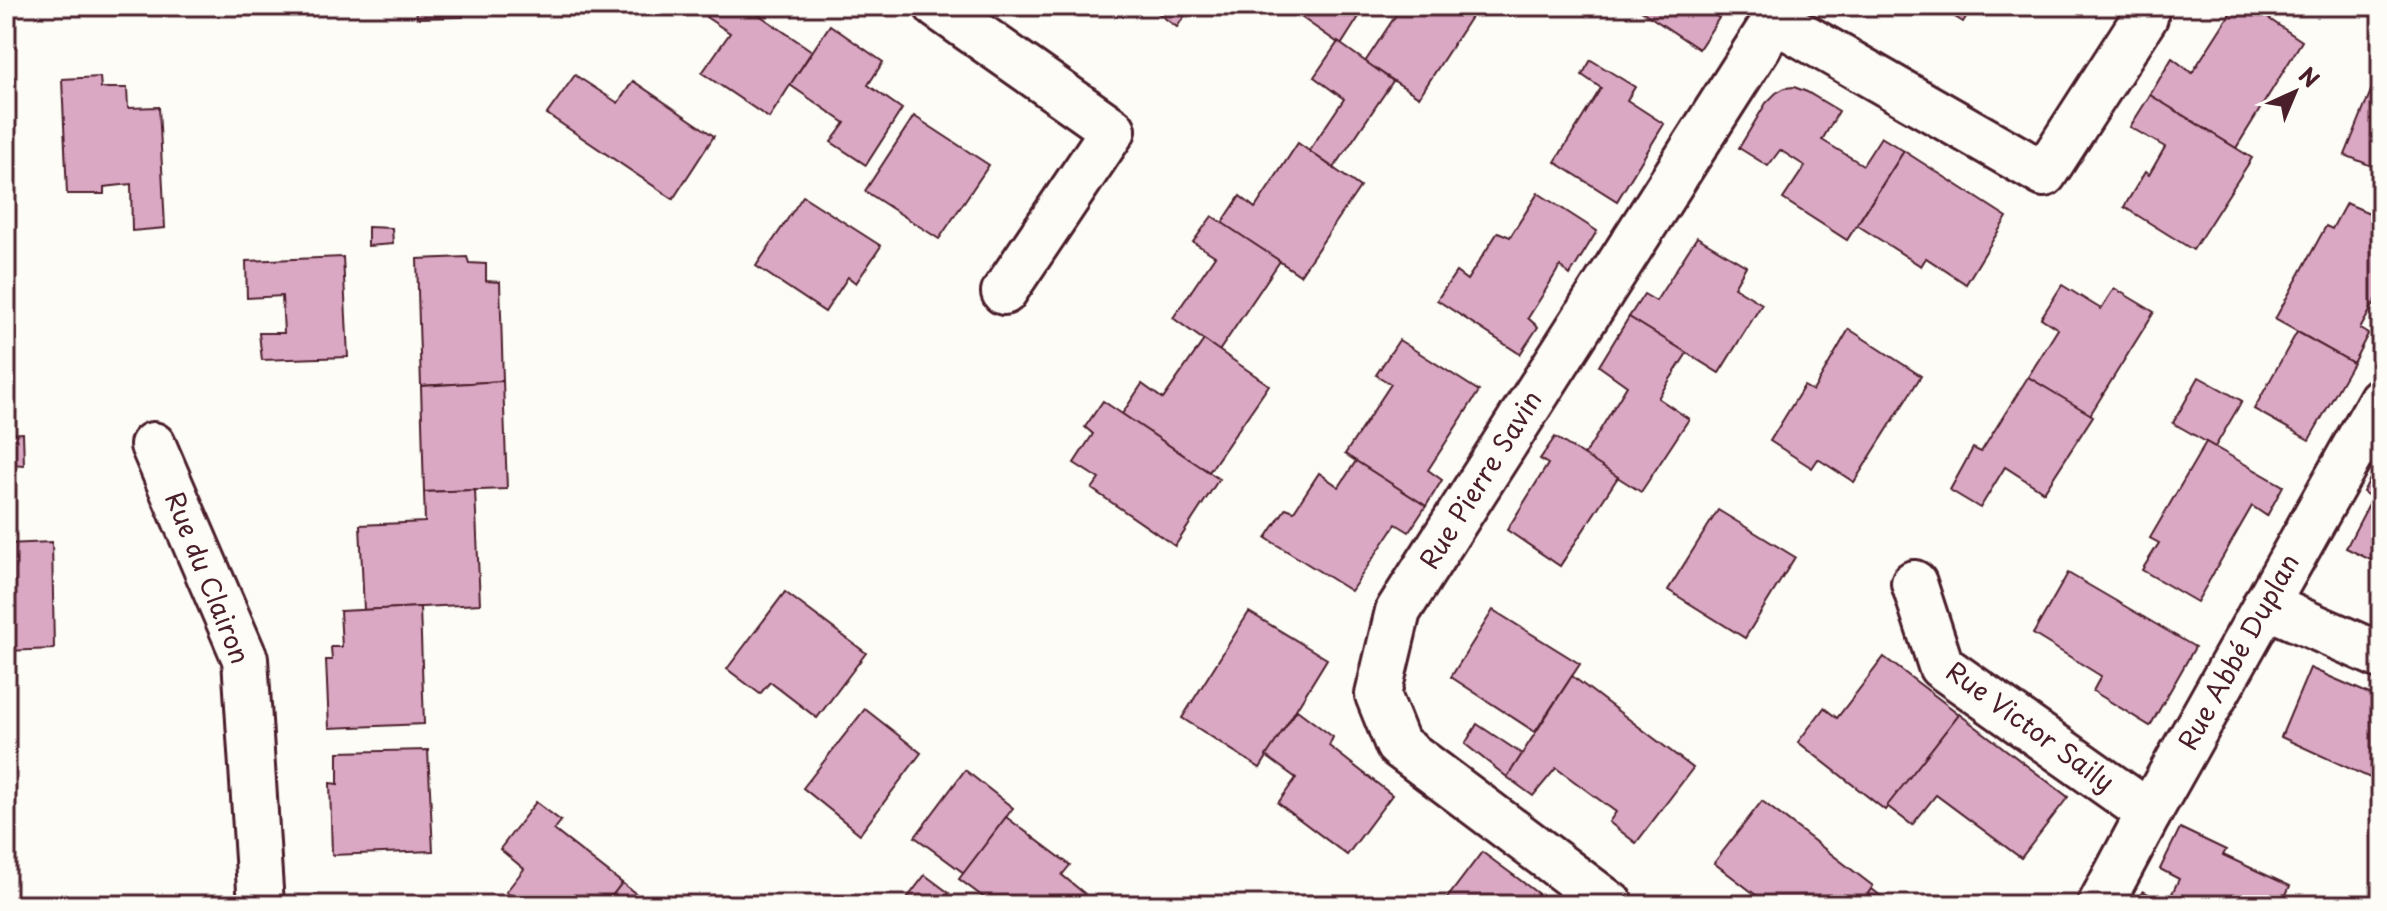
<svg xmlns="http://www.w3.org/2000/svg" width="2387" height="911" viewBox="0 0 2387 911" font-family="'Playpen Sans',sans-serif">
  <rect width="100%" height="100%" fill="#fdfcf7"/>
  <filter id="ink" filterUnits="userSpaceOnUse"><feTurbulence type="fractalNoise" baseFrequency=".0125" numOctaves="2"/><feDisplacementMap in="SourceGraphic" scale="16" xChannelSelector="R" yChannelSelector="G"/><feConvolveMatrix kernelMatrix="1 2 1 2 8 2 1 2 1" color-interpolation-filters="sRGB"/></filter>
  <g filter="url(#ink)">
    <!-- building -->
    <g fill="#dba8c4" stroke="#4a1f2b" stroke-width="2">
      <polygon points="416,6 462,6 463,17 417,18"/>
      <polygon points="714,6 746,6 812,51 769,118 702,73 730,33 706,17"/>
      <polygon points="1148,6 1191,6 1177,27"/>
      <polygon points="1303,6 1354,6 1362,12 1341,45 1298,15"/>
      <polygon points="1402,6 1478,6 1419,97 1365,62"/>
      <polygon points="1634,6 1704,6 1719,18 1699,49"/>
      <polygon points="1937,6 1973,6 1963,22"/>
      <polygon points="2235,6 2250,6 2302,41 2236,148 2150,95 2172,58 2192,73"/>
      <polygon points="830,25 883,62 868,85 902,109 866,165 831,142 845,123 790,85"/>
      <polygon points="1338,42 1393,81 1334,168 1309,151 1344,99 1314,77"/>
      <polygon points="1591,60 1635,87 1627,100 1664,124 1617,201 1555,162 1601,88 1582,75"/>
      <polygon points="2381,66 2381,170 2345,155"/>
      <polygon points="575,75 618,103 633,81 714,136 673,199 547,114"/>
      <polygon points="100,77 101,88 127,88 128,108 159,107 165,228 132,231 131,184 104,187 104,194 67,194 62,79"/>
      <polygon points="1794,87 1807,92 1839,111 1822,140 1863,165 1881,137 1904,151 1847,240 1783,199 1805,166 1780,150 1768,166 1739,148 1766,103 1776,93 1785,88"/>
      <polygon points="2150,95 2252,158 2193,250 2124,207 2145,172 2149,175 2165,147 2130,127"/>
      <polygon points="914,116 989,165 939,239 865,191"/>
      <polygon points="1298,143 1360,187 1300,275 1222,223 1240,196 1255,208"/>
      <polygon points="1904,151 2007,217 1966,284 1926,258 1921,266 1857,225"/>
      <polygon points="1538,193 1597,231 1570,275 1560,266 1542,296 1528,318 1538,327 1520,354 1437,300 1456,272 1467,280 1498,232 1510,237"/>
      <polygon points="803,196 881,246 856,283 848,277 825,312 756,266"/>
      <polygon points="2346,203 2381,218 2381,291 2360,329 2368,334 2353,363 2275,319 2326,226 2332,229"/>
      <polygon points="1212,216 1280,261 1219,351 1173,318 1215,256 1193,242"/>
      <polygon points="368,227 392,228 393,244 368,246"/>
      <polygon points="1697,237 1746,266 1734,287 1762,304 1719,373 1629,317 1644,294 1656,301"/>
      <polygon points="343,257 348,357 262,360 259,333 284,333 282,296 247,298 246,261"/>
      <polygon points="467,257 469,263 486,264 486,281 500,282 503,381 421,386 417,259"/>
      <polygon points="2062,285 2101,309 2114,288 2154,312 2090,415 2028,377 2058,329 2041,318"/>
      <polygon points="1629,317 1687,353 1658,398 1689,419 1641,492 1584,456 1627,386 1599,366"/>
      <polygon points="1849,329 1921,376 1854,482 1818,459 1812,468 1770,441 1804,386 1813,391"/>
      <polygon points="2297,332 2353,363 2309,440 2254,409"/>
      <polygon points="1204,340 1269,385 1209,472 1122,414 1142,384 1163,399"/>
      <polygon points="1399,340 1479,391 1428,470 1442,480 1426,506 1345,454 1391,384 1376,375"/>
      <polygon points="2028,377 2093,416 2044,492 2005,467 1980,508 1950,490 1973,448 1981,452"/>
      <polygon points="2199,377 2242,401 2215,447 2173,423"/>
      <polygon points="503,381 507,489 424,492 421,386"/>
      <polygon points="1103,401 1219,479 1175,546 1092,489 1099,479 1074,463 1093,434 1085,427"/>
      <polygon points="23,433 24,465 9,464 11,492 6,492 6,434"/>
      <polygon points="1555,437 1618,477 1560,566 1507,530 1548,464 1540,459"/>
      <polygon points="2206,442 2283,486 2267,516 2252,506 2197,602 2142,570 2159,543 2150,538"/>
      <polygon points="2380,460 2381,460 2381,565 2346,548 2372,498 2363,492"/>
      <polygon points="1356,461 1426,506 1409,532 1396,524 1351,591 1266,538 1286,508 1294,511 1319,473 1339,487"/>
      <polygon points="475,490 480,604 364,610 360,525 425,522 424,492"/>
      <polygon points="1718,510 1795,557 1745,638 1668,590"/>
      <polygon points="52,542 54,649 6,651 6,544"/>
      <polygon points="2068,573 2195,647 2150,726 2093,691 2101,676 2033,634"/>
      <polygon points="785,592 866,653 817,718 770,682 760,694 727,669"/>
      <polygon points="420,607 424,724 329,728 326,660 332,660 331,647 342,647 340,611"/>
      <polygon points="1493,610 1580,664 1535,732 1451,677"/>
      <polygon points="1249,612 1327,659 1260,768 1182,718"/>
      <polygon points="1884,657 1959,714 1885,810 1798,742 1824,708 1837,718"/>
      <polygon points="2310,668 2381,699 2381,783 2281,737"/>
      <polygon points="1572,676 1693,768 1636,843 1609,822 1616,812 1556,768 1533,796 1507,777"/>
      <polygon points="865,709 921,753 860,834 803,788"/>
      <polygon points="1297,710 1333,737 1329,746 1392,795 1347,855 1278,803 1296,778 1266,756"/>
      <polygon points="1959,714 2068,797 2021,858 1936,795 1912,825 1887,806"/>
      <polygon points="1477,724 1522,754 1507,777 1465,744"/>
      <polygon points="428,750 433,851 332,855 330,783 338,784 338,752"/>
      <polygon points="965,770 1013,808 964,873 915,837"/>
      <polygon points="1762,801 1873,886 1860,905 1769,905 1714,863"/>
      <polygon points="536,802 561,821 554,830 622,883 605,905 522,905 506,892 524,869 500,849"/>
      <polygon points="1006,817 1070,865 1062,875 1085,894 1077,905 994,905 959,879"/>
      <polygon points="2180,828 2226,850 2223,855 2290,886 2281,905 2136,905 2143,891 2167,904 2179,879 2160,869"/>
      <polygon points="1482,852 1516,877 1553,905 1442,905"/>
      <polygon points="925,875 949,893 940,905 902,905"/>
      <polygon points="622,883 644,900 640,905 605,905"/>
      <polygon points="1872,889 1892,905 1860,905"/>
    </g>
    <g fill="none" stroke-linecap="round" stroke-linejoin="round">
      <defs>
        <g id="minor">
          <polyline points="937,6 1113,130 1004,292"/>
          <polyline points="1775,20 2044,174 2145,17 2143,6"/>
          <polyline points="153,445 245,659 261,905"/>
          <polyline points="1914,583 1941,666 2149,813"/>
          <polyline points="2265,605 2381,656"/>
          <polyline points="1611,905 1398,745 1378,695 1398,611 1784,6"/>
          <polyline points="2100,905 2149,813 2381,400"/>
        </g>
      </defs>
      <!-- minor casing -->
      <use href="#minor" stroke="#4a1f2b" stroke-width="50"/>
      <!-- minor -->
      <use href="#minor" stroke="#fdfcf7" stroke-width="44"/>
    </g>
  </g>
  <g text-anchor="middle" stroke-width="6" stroke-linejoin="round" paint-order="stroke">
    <!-- street labels -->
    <g font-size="26" fill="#4a1f2b" stroke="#fdfcf7">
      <text transform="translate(1481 480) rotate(-58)" y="9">Rue Pierre Savin</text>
      <text transform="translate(207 578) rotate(68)" y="9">Rue du Clairon</text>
      <text transform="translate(2239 652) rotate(-61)" y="9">Rue Abbé Duplan</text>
      <text transform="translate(2030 727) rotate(36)" y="9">Rue Victor Saily</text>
    </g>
  </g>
  <!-- margin -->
  <rect width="2387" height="911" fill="none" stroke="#fdfcf7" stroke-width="32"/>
  <rect x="16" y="16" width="2355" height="879" fill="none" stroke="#4a1f2b" stroke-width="3" filter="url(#ink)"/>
  <!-- north arrow -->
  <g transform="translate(2295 92) rotate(44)" stroke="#fdfcf7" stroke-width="6" paint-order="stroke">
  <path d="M0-6L14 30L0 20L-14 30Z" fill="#4a1f2b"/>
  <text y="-12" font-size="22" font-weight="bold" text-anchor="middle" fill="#4a1f2b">N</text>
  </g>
</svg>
